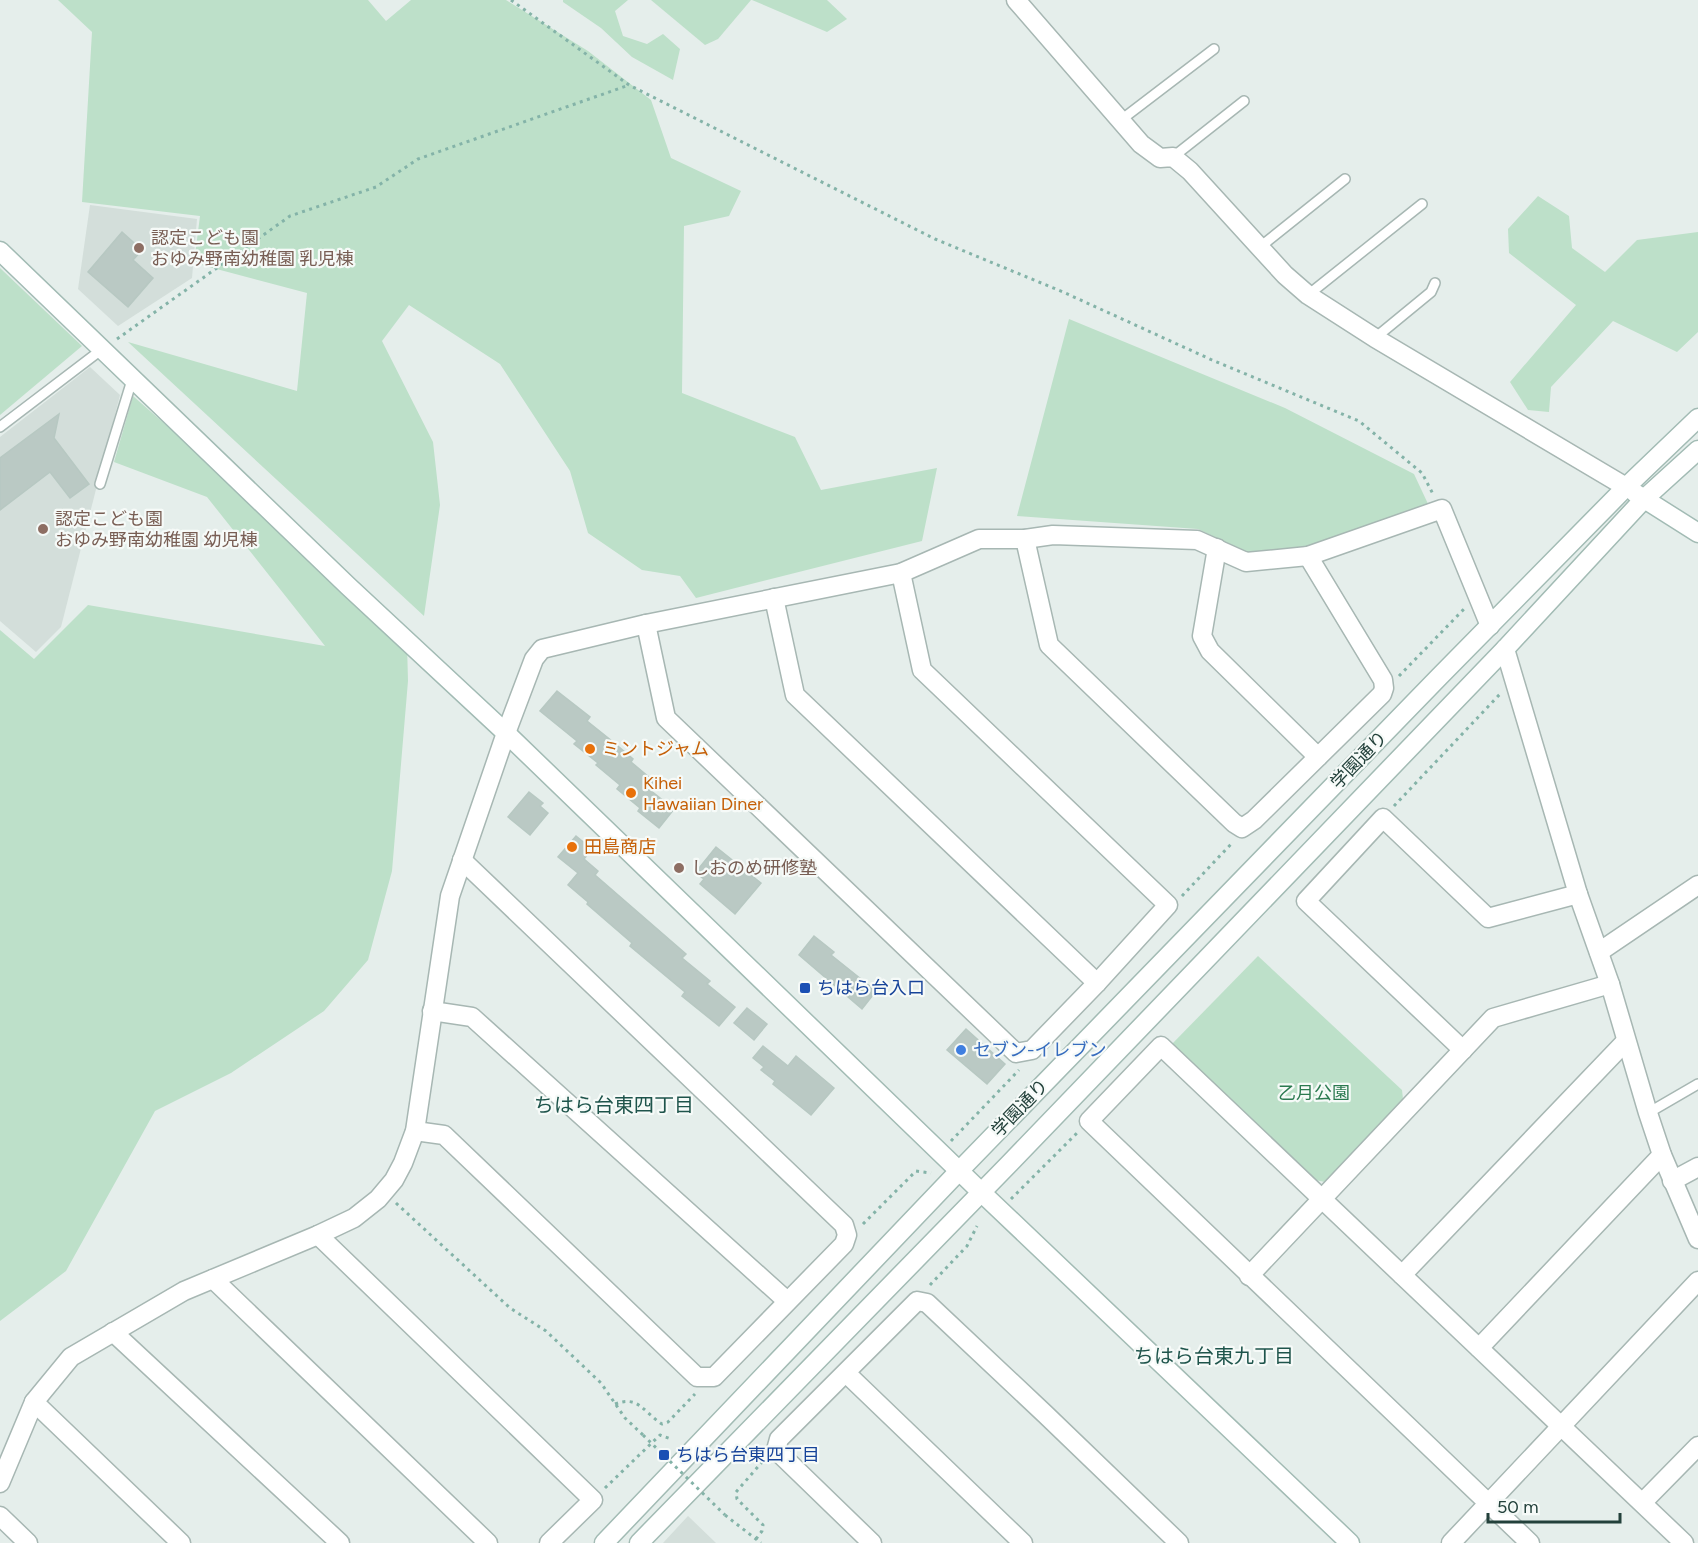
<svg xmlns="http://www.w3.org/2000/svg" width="1698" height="1543" viewBox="0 0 1698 1543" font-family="Figtree,'Noto Sans JP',sans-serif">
  <rect width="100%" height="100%" fill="#e5eeeb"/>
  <!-- built -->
  <g fill="#d3deda">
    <polygon points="90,205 197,219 192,278 118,326 78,289"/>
    <polygon points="90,367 120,395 61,627 36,652 0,621 0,437"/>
    <polygon points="688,1516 716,1543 663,1543"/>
  </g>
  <!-- green -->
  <g fill="#bde0c9">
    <polygon points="58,0 368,0 386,21 411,0 506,0 588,51 651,100 671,158 741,191 729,216 684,226 682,393 795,437 821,490 937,468 922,541 696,598 680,576 642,570 588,533 570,471 500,364 409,305 382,341 433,442 440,505 424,616 128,342 297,391 307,293 194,263 200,216 82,202 92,32"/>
    <polygon points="563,0 628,0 615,11 623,36 647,44 663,34 680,49 673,80 632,57 601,28 563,2"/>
    <polygon points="651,0 751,0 718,39 705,45"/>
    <polygon points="752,0 827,0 847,19 827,32"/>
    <polygon points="1538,196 1569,216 1572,248 1605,272 1637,240 1698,232 1698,332 1677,352 1613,321 1551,387 1549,412 1528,410 1510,382 1576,305 1509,253 1508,229"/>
    <polygon points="0,268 82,346 0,415"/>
    <polygon points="1069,319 1285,408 1414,474 1429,506 1311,548 1248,553 1198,529 1017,516"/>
    <polygon points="133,396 257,505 407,644 408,681 392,871 368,960 324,1011 231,1073 155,1111 66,1271 0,1321 0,630 34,659 88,605 325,646 207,497 114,462"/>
    <polygon points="1258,956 1402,1090 1403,1099 1325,1182 1315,1180 1172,1044"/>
  </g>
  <!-- building -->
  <g fill="#bac9c4" stroke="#b7c8c2" stroke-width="1.5">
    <polygon points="122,232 142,250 133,260 153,278 128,307 88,272"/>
    <polygon points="59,414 54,438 89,484 70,498 50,472 0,510 0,458"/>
    <polygon points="557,691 590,717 587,721 612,741 633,759 631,762 656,783 650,790 674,809 659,828 638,811 640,808 617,789 620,785 596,765 598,763 574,744 577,741 540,711"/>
    <polygon points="529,792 543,803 540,806 548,813 530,835 508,817"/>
    <polygon points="576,836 592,849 584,859 598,871 595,875 686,954 682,958 710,981 707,984 735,1007 719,1026 682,996 685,992 630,946 632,943 587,904 588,902 568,885 578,873 558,857"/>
    <polygon points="716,847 761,883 735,914 700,884 704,879 695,873"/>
    <polygon points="814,936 834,952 831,955 876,991 862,1009 799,955"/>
    <polygon points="747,1008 767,1024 754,1040 734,1023"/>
    <polygon points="966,1029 1005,1064 987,1084 947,1050"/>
    <polygon points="763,1046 788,1066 796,1056 834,1088 811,1115 773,1084 775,1081 761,1070 764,1067 753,1058"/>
  </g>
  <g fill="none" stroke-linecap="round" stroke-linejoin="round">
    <defs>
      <g id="lane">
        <polyline points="1121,120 1214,49"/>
        <polyline points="1173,157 1244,101"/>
        <polyline points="1260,247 1345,179"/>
        <polyline points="1308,295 1422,204"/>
        <polyline points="1375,338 1431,292 1435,283"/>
        <polyline points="0,427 101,350"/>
        <polyline points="100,484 132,380"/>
        <polyline points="1648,1113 1698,1084"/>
      </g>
      <g id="street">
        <polyline points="1016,0 1141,144 1160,158 1173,157 1190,171 1285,275 1308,295 1375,338 1626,487"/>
        <polyline points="1025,539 1049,645 1234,823 1242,828 1254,820 1382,694 1384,688 1383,680 1308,556"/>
        <polyline points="1217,548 1202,636 1210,651 1318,757"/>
        <polyline points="774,598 795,695 1097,983"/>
        <polyline points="646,624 666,718 1016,1053 1032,1050 1097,983 1168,905 922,670 901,573"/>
        <polyline points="1505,649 1578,894 1610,984 1648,1113 1662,1155 1698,1239"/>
        <polyline points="1599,952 1698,885"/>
        <polyline points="432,1011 472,1017 787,1301"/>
        <polyline points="1463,1050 1306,901 1383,818 1488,918 1578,894"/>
        <polyline points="415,1131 444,1135 697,1377 714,1377 844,1244 847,1235 844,1225 462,860"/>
        <polyline points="1672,1181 1698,1167"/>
        <polyline points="318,1235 593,1500 549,1543"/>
        <polyline points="1402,1275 1626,1041"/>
        <polyline points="1249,1276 1493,1018 1610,984"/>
        <polyline points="213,1279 488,1543"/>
        <polyline points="113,1332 340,1543"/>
        <polyline points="1479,1348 1662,1155"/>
        <polyline points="846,1373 1023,1543"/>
        <polyline points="34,1402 181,1543"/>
        <polyline points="0,1483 34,1402 71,1357 184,1291 318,1235 354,1218 378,1199 394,1180 403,1163 415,1131 450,896 506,733 534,659 542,649 646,624 901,573 979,539 1025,539 1053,535 1197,540 1246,562 1308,556 1442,509 1490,626"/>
        <polyline points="1643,1502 1698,1446"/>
        <polyline points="0,1516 28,1543"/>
        <polyline points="872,1543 776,1450 779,1439 917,1301 927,1303 1045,1414 1179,1543"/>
        <polyline points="1451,1543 1698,1281"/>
        <polyline points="1530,1543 1089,1121 1161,1046 1684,1543"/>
      </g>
      <g id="secondary">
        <polyline points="0,251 348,586 506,733 981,1192 1350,1543"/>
        <polyline points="1635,493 1698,533"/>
        <polyline points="604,1543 959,1171 1439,677 1626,487 1698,418"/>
        <polyline points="639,1543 1010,1163 1505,649 1644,499 1698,450"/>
      </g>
    </defs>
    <!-- lane casing -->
    <use href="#lane" stroke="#a7b7b3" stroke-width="12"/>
    <!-- street casing -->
    <use href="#street" stroke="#a7b7b3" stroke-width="21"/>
    <!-- secondary casing -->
    <use href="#secondary" stroke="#a2bbb4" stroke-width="21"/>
    <!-- path -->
    <g stroke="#84b3a8" stroke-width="3" stroke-dasharray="3 4.5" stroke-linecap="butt">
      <polyline points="511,0 629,85 935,239 1063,292 1212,360 1359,421 1422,473 1433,494"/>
      <polyline points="117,339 290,216 376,187 418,159 629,85"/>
      <polyline points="1399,676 1464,609"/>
      <polyline points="1394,806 1501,693"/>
      <polyline points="1182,896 1233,842"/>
      <polyline points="951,1141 1019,1070"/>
      <polyline points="1011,1199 1077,1133"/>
      <polyline points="396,1203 510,1308 546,1331 601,1383 625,1418 643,1435"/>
      <polyline points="863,1224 916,1171 931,1173"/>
      <polyline points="930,1285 967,1246 977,1226"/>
      <path d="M615,1404C639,1395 643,1412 662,1424L668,1422L695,1394"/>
      <polyline points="605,1488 660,1435 671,1439"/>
      <polyline points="725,1515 761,1543"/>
      <polyline points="756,1539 762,1531 763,1525 737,1499 736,1492 763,1461"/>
    </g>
    <!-- lane -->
    <use href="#lane" stroke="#fff" stroke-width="9"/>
    <!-- street -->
    <use href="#street" stroke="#fff" stroke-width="18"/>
    <!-- secondary -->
    <use href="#secondary" stroke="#fff" stroke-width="18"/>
    <!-- path-bridge -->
    <polyline stroke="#84b3a8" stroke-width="3" stroke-dasharray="3 4.5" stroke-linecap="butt" points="643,1435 725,1515"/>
  </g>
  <!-- markers -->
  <g fill="#8d6e63" stroke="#f6faf8" stroke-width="2">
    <circle cx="139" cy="248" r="6"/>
    <circle cx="43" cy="529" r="6"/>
    <circle cx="679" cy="868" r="6"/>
  </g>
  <g fill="#e8710a" stroke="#f6faf8" stroke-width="2">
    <circle cx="590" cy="749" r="6"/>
    <circle cx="631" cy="793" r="6"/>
    <circle cx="572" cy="847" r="6"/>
  </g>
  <g fill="#1a4fb4" stroke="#f6faf8" stroke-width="2">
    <rect x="799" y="982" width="12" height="12" rx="3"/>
    <rect x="658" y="1449" width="12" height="12" rx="3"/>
  </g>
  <circle fill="#3f7fe0" stroke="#f6faf8" stroke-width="2" cx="961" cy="1050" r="6"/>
  <g text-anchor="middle" stroke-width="4.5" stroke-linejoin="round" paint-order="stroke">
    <!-- education labels -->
    <g font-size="18" fill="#785e54" stroke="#f6faf8" text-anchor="start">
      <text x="151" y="244">認定こども園<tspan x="151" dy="21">おゆみ野南幼稚園 乳児棟</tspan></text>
      <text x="55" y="525">認定こども園<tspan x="55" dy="21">おゆみ野南幼稚園 幼児棟</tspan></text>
      <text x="691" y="874">しおのめ研修塾</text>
    </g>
    <!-- food labels -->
    <g font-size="18" fill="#c56008" stroke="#f6faf8" text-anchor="start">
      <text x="602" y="755">ミントジャム</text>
      <text x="643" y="789">Kihei<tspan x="643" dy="21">Hawaiian Diner</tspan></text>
      <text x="584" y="853">田島商店</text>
    </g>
    <!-- street labels -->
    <g font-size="18" fill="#23413b" stroke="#f6faf8">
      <text transform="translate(1359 760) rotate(-46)" y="6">学園通り</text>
      <text transform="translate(1020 1108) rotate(-46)" y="6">学園通り</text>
    </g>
    <!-- transit labels -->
    <g font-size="18" fill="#164399" stroke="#f6faf8" text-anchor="start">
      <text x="817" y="994">ちはら台入口</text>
      <text x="676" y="1461">ちはら台東四丁目</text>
    </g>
    <!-- shop labels -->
    <g font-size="18" fill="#366cbe" stroke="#f6faf8" text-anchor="start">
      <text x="973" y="1056">セブン-イレブン</text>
    </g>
    <!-- park labels -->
    <g font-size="18" fill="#2b7a50" stroke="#f6faf8">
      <text x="1314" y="1099">乙月公園</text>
    </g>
    <!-- neighbourhood labels -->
    <g font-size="20" fill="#1e544b" stroke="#f6faf8">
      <text x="614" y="1112">ちはら台東四丁目</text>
      <text x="1214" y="1363">ちはら台東九丁目</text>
    </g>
  </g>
  <!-- scale -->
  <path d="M1488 1513v9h132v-9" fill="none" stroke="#23413b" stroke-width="3"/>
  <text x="1497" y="1513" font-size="18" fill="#23413b" stroke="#f6faf8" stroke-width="4.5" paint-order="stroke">50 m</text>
</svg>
